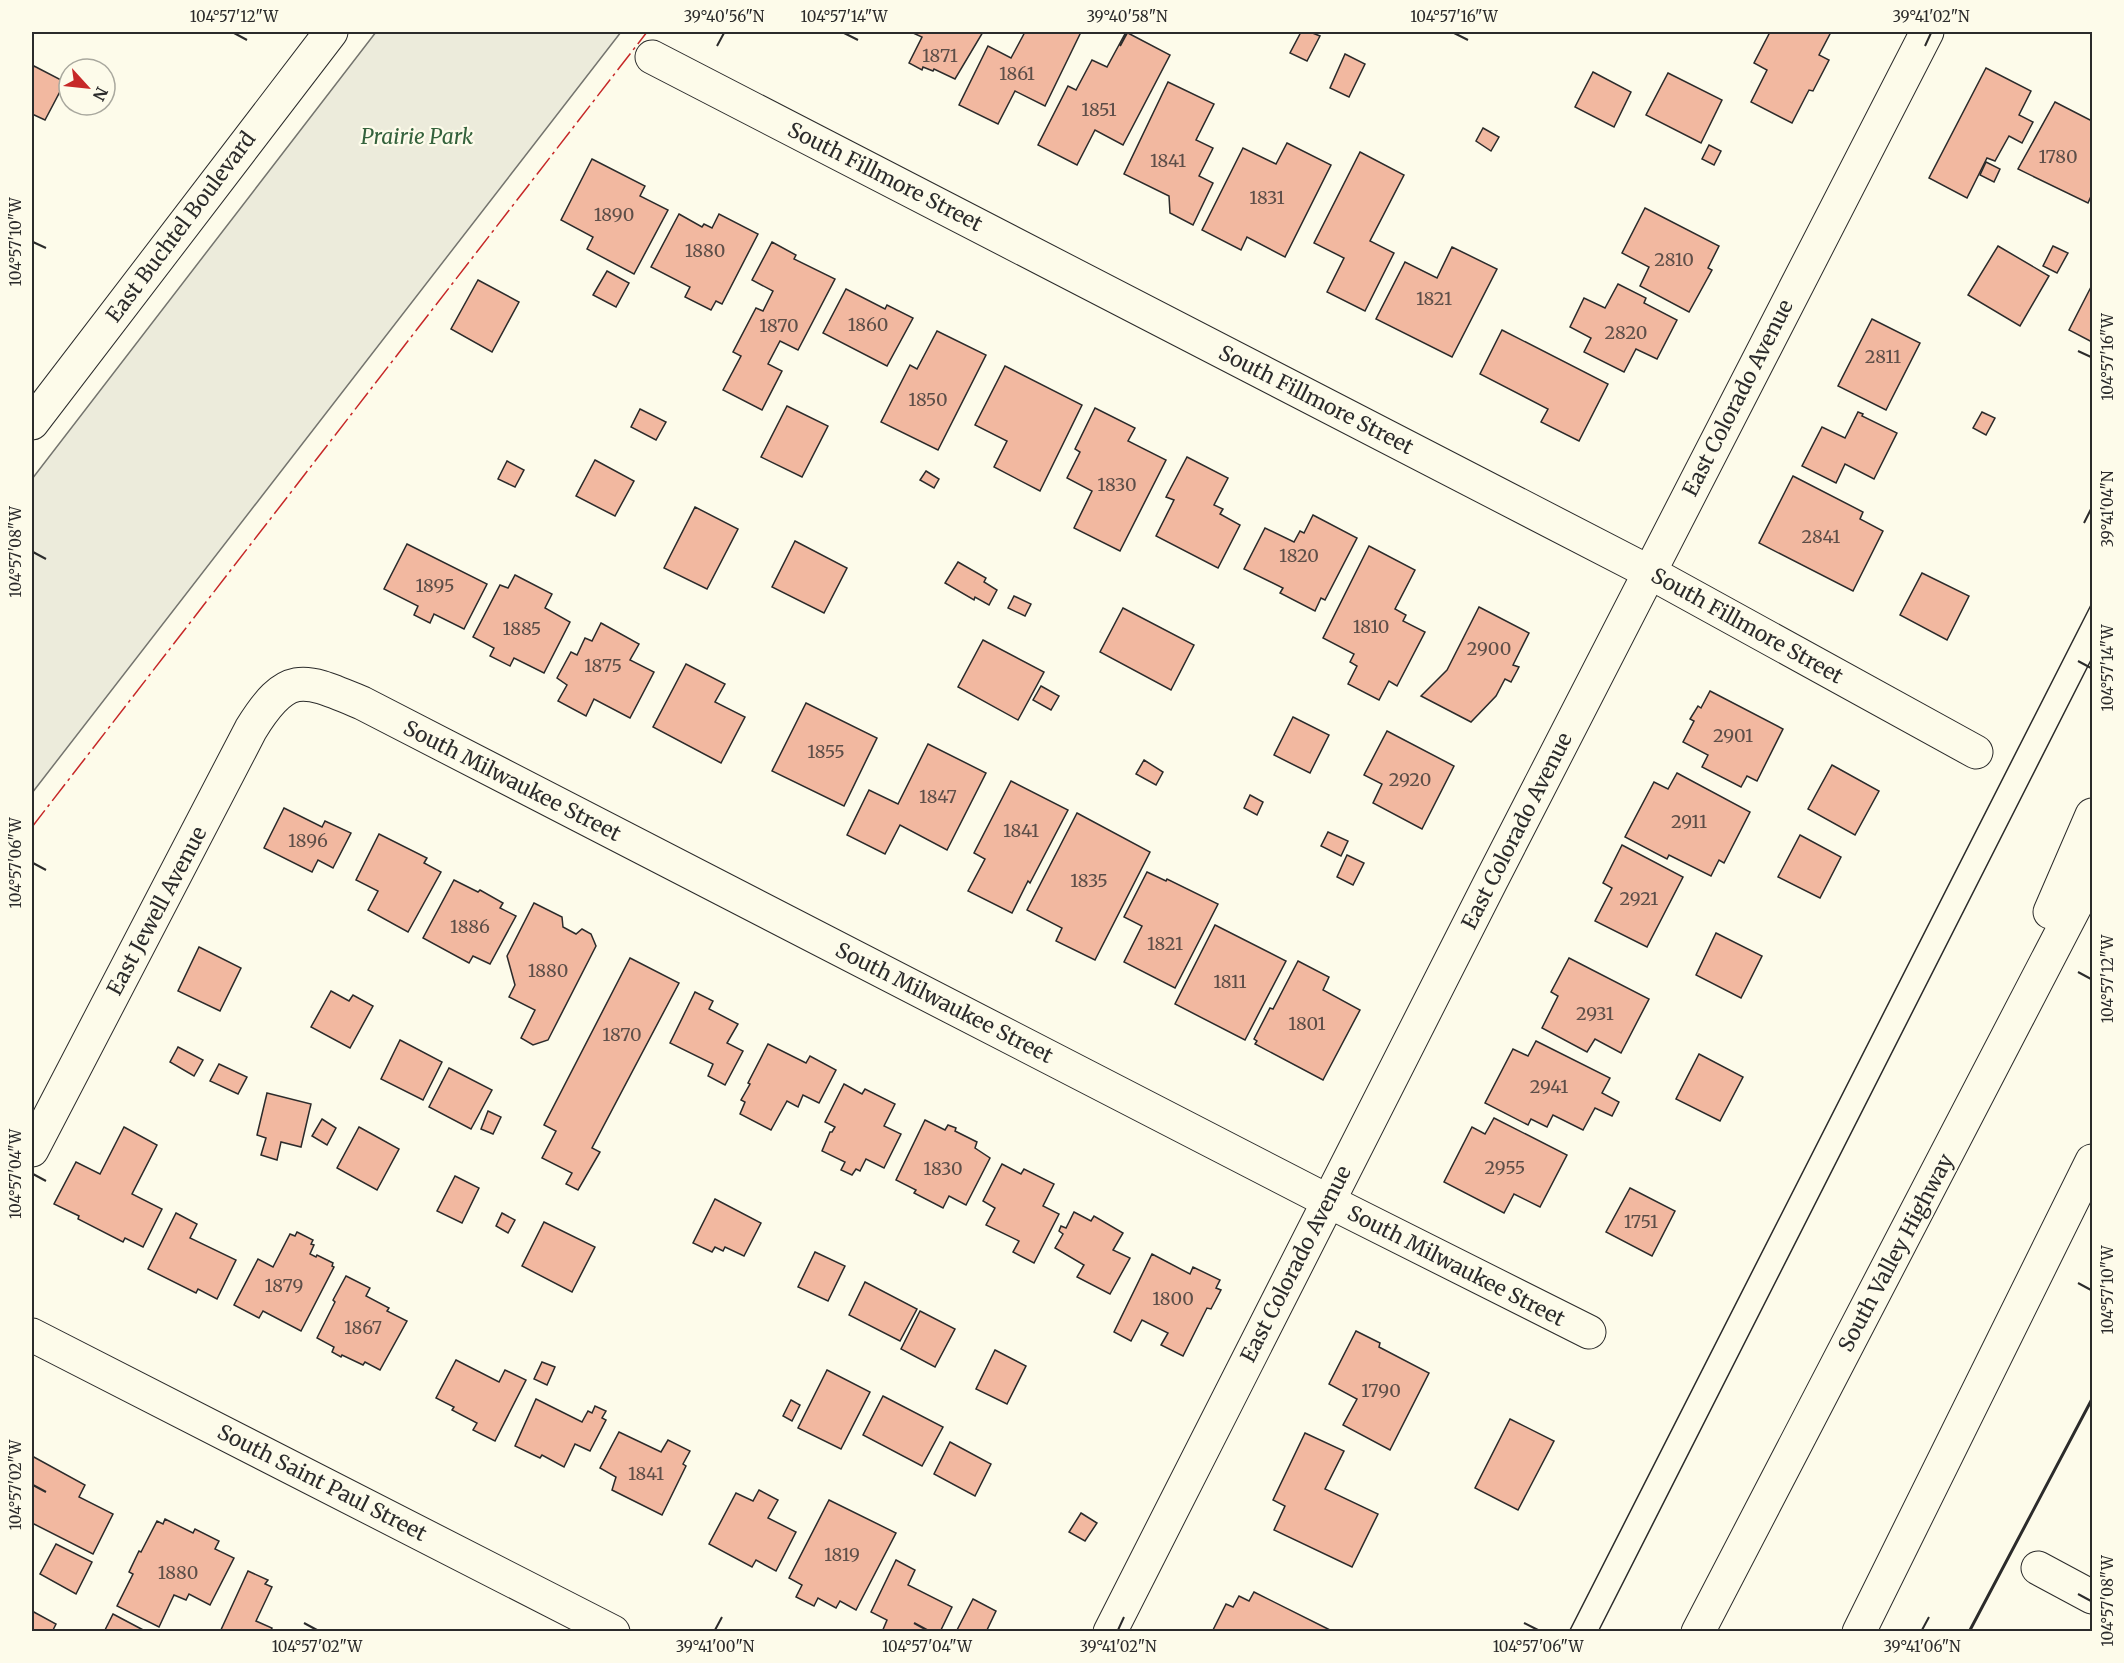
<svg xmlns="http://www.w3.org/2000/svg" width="2124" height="1663" viewBox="0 0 2124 1663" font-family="Merriweather,serif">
  <rect width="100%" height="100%" fill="#fdfbea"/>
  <!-- green -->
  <polygon fill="#ecebdb" stroke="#74746e" stroke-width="1.5" points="376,32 621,32 32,793 32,479"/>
  <!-- building -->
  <g fill="#f2b8a0" stroke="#2b2b2b" stroke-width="1.5">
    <polygon points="911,32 983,32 955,79 934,69 933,71 923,67 922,70 909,63 922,37"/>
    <polygon points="1025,32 1081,32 1045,106 1015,91 998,124 959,105 988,46 1011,58"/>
    <polygon points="1126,32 1170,55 1123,145 1095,130 1077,165 1038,145 1068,86 1076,90 1092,60 1107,67"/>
    <polygon points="1301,32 1310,32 1320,36 1307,61 1290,53"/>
    <polygon points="1770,32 1831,32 1819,55 1829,60 1813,91 1809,90 1792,123 1751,102 1767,70 1754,63"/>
    <polygon points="1345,54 1365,64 1349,97 1330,88"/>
    <polygon points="34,66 65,82 45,120 32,114 32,70"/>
    <polygon points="1986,68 2031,91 2019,115 2033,122 2022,143 2009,136 1995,161 1987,158 1967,198 1929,178"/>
    <polygon points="1593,72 1631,92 1614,127 1575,107"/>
    <polygon points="1668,73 1722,100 1701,143 1646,115"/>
    <polygon points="1168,82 1214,104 1196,140 1213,148 1199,176 1213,183 1193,225 1170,213 1169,196 1124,174"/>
    <polygon points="2055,102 2092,121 2092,194 2088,203 2018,169"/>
    <polygon points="1483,128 1499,137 1491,151 1476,141"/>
    <polygon points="1287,143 1331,165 1285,257 1247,237 1241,250 1202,230 1243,148 1276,164"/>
    <polygon points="1709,145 1721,151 1714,165 1702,159"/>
    <polygon points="1360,152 1404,175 1370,241 1394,253 1365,311 1327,292 1344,258 1314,243"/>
    <polygon points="592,159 645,186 640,196 668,210 634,274 587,249 593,237 561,220"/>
    <polygon points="1986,162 2000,169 1994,182 1980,175"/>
    <polygon points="1645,208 1719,246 1708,268 1712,270 1689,312 1640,286 1649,267 1622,253"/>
    <polygon points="679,214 702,227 704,224 712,228 719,214 758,234 722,304 716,301 711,310 685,297 690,287 651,267"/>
    <polygon points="772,242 796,255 794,259 835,279 798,350 780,341 768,364 782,371 762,410 723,390 741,356 733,352 756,308 763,311 773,291 752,280"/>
    <polygon points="1998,246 2049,276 2020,326 1968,295"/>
    <polygon points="2053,246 2068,253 2057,273 2043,266"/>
    <polygon points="1452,247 1497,269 1452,357 1376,319 1405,262 1437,278"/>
    <polygon points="607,271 629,283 616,307 593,295"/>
    <polygon points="478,280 519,302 492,352 451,329"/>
    <polygon points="1618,284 1646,298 1644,303 1677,320 1657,359 1636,349 1624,372 1584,352 1591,338 1570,327 1584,298 1605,308"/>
    <polygon points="2092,285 2092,342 2069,330"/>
    <polygon points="846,289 885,309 887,305 913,318 887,366 823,333"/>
    <polygon points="1872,319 1920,343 1886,410 1838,386"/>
    <polygon points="1502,330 1608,384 1579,441 1541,422 1548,409 1480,374"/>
    <polygon points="937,331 986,355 938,450 881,422 910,365 917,369"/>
    <polygon points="1005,366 1082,405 1040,491 994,467 1007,441 975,425"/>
    <polygon points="787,406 828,426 802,477 761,457"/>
    <polygon points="1095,408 1135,428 1128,441 1166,460 1120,551 1074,528 1092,491 1067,478 1080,452 1075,449"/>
    <polygon points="640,409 666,422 656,440 631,427"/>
    <polygon points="1858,412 1863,414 1862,416 1897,433 1874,479 1845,464 1836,483 1802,466 1822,427 1845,438"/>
    <polygon points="1982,412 1995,418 1986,435 1973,428"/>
    <polygon points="1187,457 1228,478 1214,505 1223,509 1220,514 1240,525 1218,568 1156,536 1174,500 1166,497"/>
    <polygon points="595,460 634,481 615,516 576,496"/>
    <polygon points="507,461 524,470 515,487 498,479"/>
    <polygon points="926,471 939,479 934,488 920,480"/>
    <polygon points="1793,476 1863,512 1860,519 1883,531 1853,591 1759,543"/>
    <polygon points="695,507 738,529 707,589 664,568"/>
    <polygon points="1313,515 1357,538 1325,600 1321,598 1315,611 1280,593 1283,588 1244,569 1265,528 1294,542 1300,531 1304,533"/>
    <polygon points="795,541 847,568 824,613 772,587"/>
    <polygon points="407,544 487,584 464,629 434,614 430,623 414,615 418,606 384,589"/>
    <polygon points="1369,546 1415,570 1395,609 1406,615 1403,621 1425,632 1397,686 1389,681 1379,700 1348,684 1357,666 1350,662 1354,654 1323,638"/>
    <polygon points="958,562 986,578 984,582 997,590 989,605 975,597 974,600 945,583"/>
    <polygon points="1922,573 1969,596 1947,640 1900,615"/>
    <polygon points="515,575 552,594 545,608 570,622 544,673 514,658 510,666 490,656 494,648 473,637 500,585 508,588"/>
    <polygon points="1014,596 1031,604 1025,616 1008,608"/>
    <polygon points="1479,607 1529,633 1513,665 1519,667 1511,682 1505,679 1496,696 1471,722 1421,696 1447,670"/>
    <polygon points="1123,608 1194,645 1171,690 1100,652"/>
    <polygon points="601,623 639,644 630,660 654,672 630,718 594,699 586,716 558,701 567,685 557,678 571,652 577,655 585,638 592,641"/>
    <polygon points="983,640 1044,672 1018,720 958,687"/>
    <polygon points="686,664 725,684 715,702 745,717 721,763 653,727"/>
    <polygon points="1041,686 1059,696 1051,710 1033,700"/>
    <polygon points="1710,691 1783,729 1757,781 1747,776 1741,787 1702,767 1708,755 1683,742 1694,721 1690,719 1698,706 1701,708"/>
    <polygon points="806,703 877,738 844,806 772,771"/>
    <polygon points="1293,717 1329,735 1310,773 1274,755"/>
    <polygon points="1387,731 1454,766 1422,829 1373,803 1382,784 1364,775"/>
    <polygon points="928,744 986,773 947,850 900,825 885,854 847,835 869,790 898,804"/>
    <polygon points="1144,760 1163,772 1156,785 1136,774"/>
    <polygon points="1832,765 1879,791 1855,835 1808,809"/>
    <polygon points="1677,773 1750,812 1724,863 1719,860 1711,876 1669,855 1667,859 1625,837 1654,782 1668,789"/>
    <polygon points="1011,781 1068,810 1030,883 1028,881 1012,913 968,891 985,859 974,853"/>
    <polygon points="1250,795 1263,802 1257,815 1244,808"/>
    <polygon points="284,808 322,827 325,821 351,833 333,868 318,860 312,872 264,848"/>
    <polygon points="1077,813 1150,852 1095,960 1056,941 1062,928 1027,910"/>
    <polygon points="1328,832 1348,841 1341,856 1321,846"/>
    <polygon points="379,834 427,858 424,863 441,872 408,932 368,910 378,891 356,880"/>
    <polygon points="1800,835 1841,857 1820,898 1778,877"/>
    <polygon points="1622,845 1683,877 1647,947 1595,921 1612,888 1603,883"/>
    <polygon points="1347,855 1364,863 1353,885 1337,877"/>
    <polygon points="1147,872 1166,881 1167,879 1218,904 1175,988 1124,962 1142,926 1124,917"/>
    <polygon points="454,880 478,892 480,890 503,903 500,908 516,916 490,964 473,956 469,963 423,938"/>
    <polygon points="534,903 562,917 563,927 576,934 582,929 591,934 596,946 548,1040 533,1045 521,1038 535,1010 509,997 515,985 507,956"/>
    <polygon points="1215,925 1286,961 1245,1040 1175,1004"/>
    <polygon points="1716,933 1762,956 1741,998 1696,975"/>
    <polygon points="199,947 241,968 220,1011 178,991"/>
    <polygon points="630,958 679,983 592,1148 600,1152 578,1190 566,1184 572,1173 542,1158 556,1131 544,1125"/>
    <polygon points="1569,958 1649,999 1621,1053 1595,1039 1587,1052 1542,1028 1558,996 1551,992"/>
    <polygon points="1298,961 1329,977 1323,990 1360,1010 1323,1080 1255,1044 1257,1041 1254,1039 1270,1008 1273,1009"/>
    <polygon points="331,991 349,1001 353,995 373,1006 350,1048 311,1027"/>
    <polygon points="695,992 713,1001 709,1009 738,1024 727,1043 743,1051 725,1085 708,1076 713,1064 670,1043"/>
    <polygon points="400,1040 442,1062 423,1100 381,1079"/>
    <polygon points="1536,1041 1610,1078 1602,1093 1619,1102 1612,1116 1595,1108 1583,1130 1553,1115 1547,1127 1531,1119 1528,1125 1485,1103 1513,1049 1528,1056"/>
    <polygon points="768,1044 806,1063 810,1056 836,1070 819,1103 803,1095 798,1107 787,1101 771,1130 740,1114 745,1102 741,1100 750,1084 748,1083"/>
    <polygon points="178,1047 203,1060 194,1076 170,1062"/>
    <polygon points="1699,1054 1743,1077 1720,1121 1676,1099"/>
    <polygon points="219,1064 247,1077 238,1094 210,1081"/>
    <polygon points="449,1068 492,1090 471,1129 429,1107"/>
    <polygon points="844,1084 862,1094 865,1089 895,1104 884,1126 901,1134 884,1168 866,1159 860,1171 856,1169 852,1175 841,1170 845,1162 822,1151 830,1132 832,1132 835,1127 825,1122"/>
    <polygon points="267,1093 311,1104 301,1147 281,1142 277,1160 261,1155 266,1138 257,1135"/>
    <polygon points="488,1111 501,1117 493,1134 481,1129"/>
    <polygon points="1494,1118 1567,1155 1540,1207 1514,1194 1504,1213 1444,1182 1472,1127 1485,1134"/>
    <polygon points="322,1119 336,1128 327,1145 312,1136"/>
    <polygon points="925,1120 945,1130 948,1125 956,1128 955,1131 977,1142 975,1148 990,1158 966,1205 949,1196 943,1208 914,1193 916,1190 896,1180"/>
    <polygon points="124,1127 157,1145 132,1194 162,1209 143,1247 125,1238 123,1242 78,1219 79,1216 54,1204 76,1162 100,1174"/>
    <polygon points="359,1127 399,1149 377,1190 337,1168"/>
    <polygon points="1002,1164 1021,1174 1024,1169 1054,1184 1043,1206 1059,1214 1034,1263 1013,1252 1019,1241 986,1225 995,1208 983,1201"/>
    <polygon points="455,1176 479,1188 462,1223 437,1211"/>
    <polygon points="1630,1188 1675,1211 1652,1256 1606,1232"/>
    <polygon points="715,1199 761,1223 744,1256 725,1247 723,1251 715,1247 712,1252 693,1243"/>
    <polygon points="1074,1212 1091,1221 1094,1216 1123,1233 1113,1250 1130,1258 1110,1294 1077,1277 1084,1265 1055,1248 1063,1234 1059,1231 1061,1226 1066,1228"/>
    <polygon points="176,1213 197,1224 190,1238 236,1260 217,1299 198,1289 196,1293 148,1269"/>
    <polygon points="502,1213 515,1220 508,1233 496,1226"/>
    <polygon points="544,1222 595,1247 572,1292 522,1266"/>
    <polygon points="297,1232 313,1240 311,1244 314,1245 310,1254 316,1257 317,1255 333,1263 332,1266 334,1267 301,1331 263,1311 259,1318 234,1305 258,1259 273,1267 290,1234 295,1236"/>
    <polygon points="815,1252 845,1266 828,1301 798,1287"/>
    <polygon points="1152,1254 1190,1274 1193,1267 1220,1280 1216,1288 1221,1290 1211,1309 1207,1308 1183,1356 1161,1345 1168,1333 1142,1320 1131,1341 1114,1332"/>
    <polygon points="346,1276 370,1288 366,1296 389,1308 387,1311 407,1321 380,1370 365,1362 363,1365 342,1355 341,1357 332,1352 334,1347 317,1338 335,1302 333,1300"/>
    <polygon points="865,1282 917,1309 900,1341 849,1315"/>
    <polygon points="920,1311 955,1329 935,1367 901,1349"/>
    <polygon points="1356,1331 1380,1343 1379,1347 1429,1373 1390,1450 1343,1425 1357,1399 1329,1384"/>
    <polygon points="995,1350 1026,1366 1007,1404 976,1389"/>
    <polygon points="456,1360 499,1382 505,1370 526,1380 495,1441 473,1430 477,1423 452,1410 454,1407 436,1398"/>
    <polygon points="542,1362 555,1367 547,1385 534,1379"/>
    <polygon points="827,1370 870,1392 841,1449 798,1428"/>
    <polygon points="883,1396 943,1427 922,1466 863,1435"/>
    <polygon points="536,1399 582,1422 588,1411 592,1413 595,1406 606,1411 602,1418 606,1420 590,1451 575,1444 564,1467 542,1455 540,1458 515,1446"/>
    <polygon points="791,1400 800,1405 792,1421 783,1416"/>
    <polygon points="1510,1419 1554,1441 1518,1510 1475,1488"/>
    <polygon points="619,1432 661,1452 668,1440 690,1451 683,1464 686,1466 662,1515 612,1490 616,1477 600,1468"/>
    <polygon points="1305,1433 1344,1451 1325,1489 1378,1514 1352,1567 1274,1530 1285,1506 1273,1500"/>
    <polygon points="950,1442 991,1464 975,1496 934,1474"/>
    <polygon points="32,1456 85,1485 79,1497 113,1514 93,1554 32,1523"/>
    <polygon points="759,1490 778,1500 768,1518 796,1532 776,1571 756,1560 752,1567 709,1544 736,1493 753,1501"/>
    <polygon points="829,1500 896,1533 856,1610 840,1601 836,1608 818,1598 814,1606 796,1597 802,1585 789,1578"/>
    <polygon points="1081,1513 1097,1523 1085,1541 1069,1532"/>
    <polygon points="165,1519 193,1533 195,1529 219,1541 215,1549 234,1558 210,1605 189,1594 186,1600 174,1595 159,1627 117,1606 133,1574 129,1572 139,1551 141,1552 157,1521 163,1524"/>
    <polygon points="56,1544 92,1562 76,1594 40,1574"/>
    <polygon points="896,1560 915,1570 908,1585 952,1607 940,1632 882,1632 887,1620 871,1612"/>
    <polygon points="248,1571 268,1580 265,1584 272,1587 256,1621 272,1628 270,1632 220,1632"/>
    <polygon points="1254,1592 1334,1632 1212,1632 1226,1604 1233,1607 1239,1596 1249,1601"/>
    <polygon points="973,1599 996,1611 986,1632 956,1632"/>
    <polygon points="32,1611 56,1624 52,1632 32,1632"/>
    <polygon points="113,1614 147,1632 104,1632"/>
  </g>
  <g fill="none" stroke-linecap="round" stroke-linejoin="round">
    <defs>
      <g id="street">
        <polyline points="652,57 1649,572 1976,752"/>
        <path d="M32,1150L251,729C288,669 304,679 362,703L1328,1201L1589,1332"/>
        <polyline points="2038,1568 2092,1597"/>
        <polyline points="1110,1632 1491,881 1927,32"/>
      </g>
      <g id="secondary">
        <polyline points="32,423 331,32"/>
        <polyline points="32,1335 613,1632"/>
      </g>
      <g id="highway">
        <polyline points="2050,912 2092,815"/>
        <polyline points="1698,1632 2092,874"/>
        <polyline points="1859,1632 2092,1161"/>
      </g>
    </defs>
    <!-- street casing -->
    <use href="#street" stroke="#2b2b2b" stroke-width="35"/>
    <!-- secondary casing -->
    <use href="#secondary" stroke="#2b2b2b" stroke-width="35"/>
    <!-- highway casing -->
    <use href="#highway" stroke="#2b2b2b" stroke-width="35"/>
    <!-- street -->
    <use href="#street" stroke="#fdfbea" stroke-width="33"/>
    <!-- secondary -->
    <use href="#secondary" stroke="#fdfbea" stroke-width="33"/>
    <!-- highway -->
    <use href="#highway" stroke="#fdfbea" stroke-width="33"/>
    <!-- tram -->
    <g stroke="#2b2b2b" stroke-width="1.5">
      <polyline points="1569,1632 2092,603"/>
      <polyline points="1598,1632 2092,658"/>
    </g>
    <!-- wall -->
    <polyline stroke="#2b2b2b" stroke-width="3" points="1969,1632 2092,1399"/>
    <!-- power -->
    <polyline stroke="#c62828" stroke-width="1.5" stroke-dasharray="21 4.5 3 4.5" stroke-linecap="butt" points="32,827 647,32"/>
  </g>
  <!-- ticks -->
  <path fill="none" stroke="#2b2b2b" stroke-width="2" d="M234,33L247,40M844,33L858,40M1454,33L1468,40M717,46L724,33M1120,46L1127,33M1925,46L1931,33M33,242L46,248M2078,351L2091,357M2084,523L2091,509M33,552L46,559M2078,661L2091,668M33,863L46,870M2078,972L2091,979M33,1174L46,1181M2078,1283L2091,1290M33,1485L46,1492M2078,1594L2091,1601M304,1623L317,1630M914,1623L927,1630M1524,1623L1538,1630M715,1630L722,1617M1118,1630L1124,1617M1922,1630L1929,1617"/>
  <g text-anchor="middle" stroke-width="4.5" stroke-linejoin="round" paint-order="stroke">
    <!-- number labels -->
    <g font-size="18" fill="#5d4e48">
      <text x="940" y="62">1871</text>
      <text x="1017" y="80">1861</text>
      <text x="1099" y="116">1851</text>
      <text x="2058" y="163">1780</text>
      <text x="1168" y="167">1841</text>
      <text x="1267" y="204">1831</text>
      <text x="614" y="221">1890</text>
      <text x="705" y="257">1880</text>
      <text x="1674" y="266">2810</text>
      <text x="1434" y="305">1821</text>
      <text x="868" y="331">1860</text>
      <text x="779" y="332">1870</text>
      <text x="1626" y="339">2820</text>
      <text x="1883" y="363">2811</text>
      <text x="928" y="406">1850</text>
      <text x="1117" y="491">1830</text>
      <text x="1821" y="543">2841</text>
      <text x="1299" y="562">1820</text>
      <text x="435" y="592">1895</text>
      <text x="1371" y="633">1810</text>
      <text x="522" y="635">1885</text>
      <text x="1489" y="655">2900</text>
      <text x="603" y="672">1875</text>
      <text x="1733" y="742">2901</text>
      <text x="826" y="758">1855</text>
      <text x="1410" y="786">2920</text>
      <text x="938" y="803">1847</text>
      <text x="1689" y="828">2911</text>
      <text x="1021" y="837">1841</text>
      <text x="308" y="847">1896</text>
      <text x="1089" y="887">1835</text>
      <text x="1639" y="905">2921</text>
      <text x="470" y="933">1886</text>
      <text x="1165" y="950">1821</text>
      <text x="548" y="977">1880</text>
      <text x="1230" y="988">1811</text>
      <text x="1595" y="1020">2931</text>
      <text x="1307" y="1030">1801</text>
      <text x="622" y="1041">1870</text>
      <text x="1549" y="1093">2941</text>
      <text x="1505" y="1174">2955</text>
      <text x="943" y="1175">1830</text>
      <text x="1641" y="1228">1751</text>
      <text x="284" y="1292">1879</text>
      <text x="1173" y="1305">1800</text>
      <text x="363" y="1334">1867</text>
      <text x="1381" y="1397">1790</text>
      <text x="646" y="1480">1841</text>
      <text x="842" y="1561">1819</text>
      <text x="178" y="1579">1880</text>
    </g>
    <!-- park labels -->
    <g font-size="21" font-style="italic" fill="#34623c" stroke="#fdfbea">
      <text x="417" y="144">Prairie Park</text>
    </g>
    <!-- street labels -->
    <g font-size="21" fill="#2b2b2b" stroke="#fdfbea">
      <text transform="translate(885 177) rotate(27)" y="7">South Fillmore Street</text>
      <text transform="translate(181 227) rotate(-53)" y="7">East Buchtel Boulevard</text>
      <text transform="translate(1738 398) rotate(-63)" y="7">East Colorado Avenue</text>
      <text transform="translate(1316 400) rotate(27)" y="7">South Fillmore Street</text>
      <text transform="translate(1747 626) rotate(29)" y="7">South Fillmore Street</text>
      <text transform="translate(512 781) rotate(27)" y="7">South Milwaukee Street</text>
      <text transform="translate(1517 831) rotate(-63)" y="7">East Colorado Avenue</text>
      <text transform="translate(157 911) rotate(-62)" y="7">East Jewell Avenue</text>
      <text transform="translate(944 1003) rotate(27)" y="7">South Milwaukee Street</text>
      <text transform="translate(1896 1253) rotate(-62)" y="7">South Valley Highway</text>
      <text transform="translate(1296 1264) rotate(-63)" y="7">East Colorado Avenue</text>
      <text transform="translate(1456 1266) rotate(27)" y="7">South Milwaukee Street</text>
      <text transform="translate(322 1483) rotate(27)" y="7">South Saint Paul Street</text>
    </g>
  </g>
  <!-- border -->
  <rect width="2124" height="1663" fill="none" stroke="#fdfbea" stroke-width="66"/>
  <!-- north arrow -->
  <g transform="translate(87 87) rotate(117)"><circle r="28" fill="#fdfbea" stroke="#a9a89e" stroke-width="1.5"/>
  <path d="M0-4.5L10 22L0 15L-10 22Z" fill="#c62828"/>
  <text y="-9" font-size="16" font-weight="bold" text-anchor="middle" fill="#2b2b2b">N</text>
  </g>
  <rect x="33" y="33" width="2058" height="1597" fill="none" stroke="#2b2b2b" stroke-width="2"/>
  <g font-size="15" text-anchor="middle" fill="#2b2b2b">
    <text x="234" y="22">104°57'12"W</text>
    <text x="724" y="22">39°40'56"N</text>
    <text x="844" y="22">104°57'14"W</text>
    <text x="1127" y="22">39°40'58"N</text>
    <text x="1454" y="22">104°57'16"W</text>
    <text x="1931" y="22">39°41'02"N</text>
    <text transform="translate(16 242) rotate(-90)" y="5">104°57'10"W</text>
    <text transform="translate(2108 357) rotate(-90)" y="5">104°57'16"W</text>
    <text transform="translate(2108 509) rotate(-90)" y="5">39°41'04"N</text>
    <text transform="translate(16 552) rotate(-90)" y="5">104°57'08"W</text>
    <text transform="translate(2108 668) rotate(-90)" y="5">104°57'14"W</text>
    <text transform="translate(16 863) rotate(-90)" y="5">104°57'06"W</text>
    <text transform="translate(2108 979) rotate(-90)" y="5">104°57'12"W</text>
    <text transform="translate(16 1174) rotate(-90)" y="5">104°57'04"W</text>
    <text transform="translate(2108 1290) rotate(-90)" y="5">104°57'10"W</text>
    <text transform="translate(16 1485) rotate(-90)" y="5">104°57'02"W</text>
    <text transform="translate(2108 1601) rotate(-90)" y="5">104°57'08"W</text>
    <text x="317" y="1652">104°57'02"W</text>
    <text x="715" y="1652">39°41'00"N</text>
    <text x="927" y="1652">104°57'04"W</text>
    <text x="1118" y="1652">39°41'02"N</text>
    <text x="1538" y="1652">104°57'06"W</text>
    <text x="1922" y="1652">39°41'06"N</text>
  </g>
</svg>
